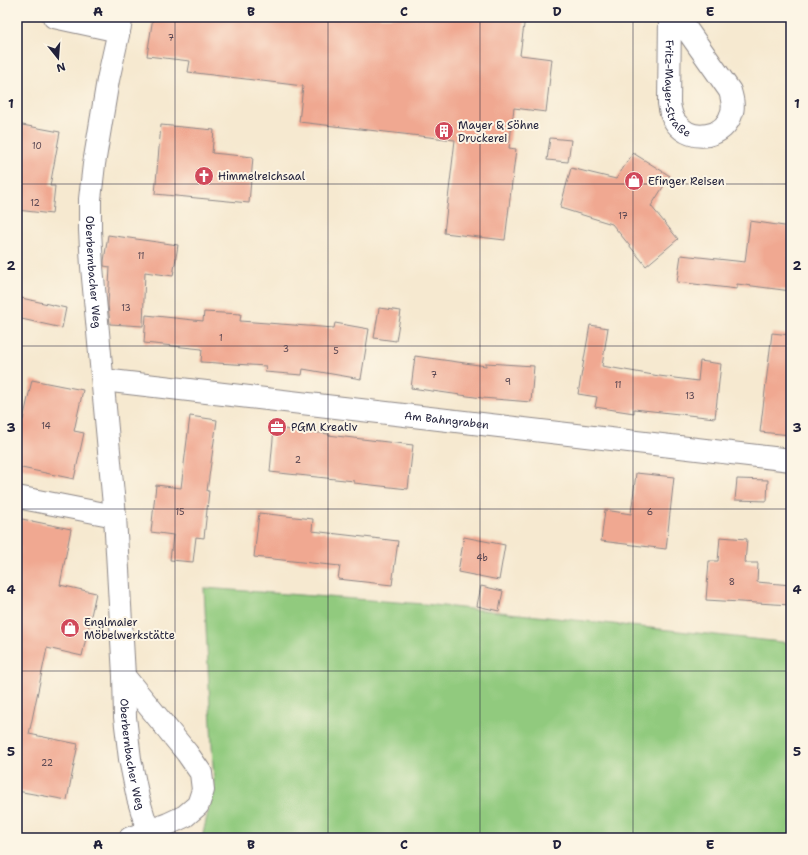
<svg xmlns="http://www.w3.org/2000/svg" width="808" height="855" viewBox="0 0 808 855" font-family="'Shantell Sans',sans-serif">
  <rect width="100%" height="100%" fill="#fcf5e5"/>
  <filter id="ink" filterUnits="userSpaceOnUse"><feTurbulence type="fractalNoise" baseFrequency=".025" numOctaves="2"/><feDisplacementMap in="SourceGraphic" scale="8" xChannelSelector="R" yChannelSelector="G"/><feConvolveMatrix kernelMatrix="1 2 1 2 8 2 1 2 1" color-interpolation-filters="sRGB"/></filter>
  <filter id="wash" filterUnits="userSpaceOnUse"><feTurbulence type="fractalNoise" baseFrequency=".012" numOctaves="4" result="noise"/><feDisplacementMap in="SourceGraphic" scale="16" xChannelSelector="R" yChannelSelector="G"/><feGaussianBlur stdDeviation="0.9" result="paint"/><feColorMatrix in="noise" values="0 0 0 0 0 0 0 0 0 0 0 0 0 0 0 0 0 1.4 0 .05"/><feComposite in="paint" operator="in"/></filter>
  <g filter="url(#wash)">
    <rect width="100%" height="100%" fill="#f6e9d0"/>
    <!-- green -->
    <polygon fill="#91ca7e" stroke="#5a765c" points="204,588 424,604 791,643 791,838 202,838 214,785"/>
    <g id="blocks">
      <!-- building -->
      <g fill="#f0a891">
        <polygon points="153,17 525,17 520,55 552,59 546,112 514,108 509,148 516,149 505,240 444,233 455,140 299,122 303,86 188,72 190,61 147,56"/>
        <polygon points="17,124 60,132 50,186 55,186 52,214 17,210 17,196 21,161 17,160"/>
        <polygon points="161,125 214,130 212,153 253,157 249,203 155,194"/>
        <polygon points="550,138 571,140 568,162 547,160"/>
        <polygon points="633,153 670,176 651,206 678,239 646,266 612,224 560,208 571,168 616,179"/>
        <polygon points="750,221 791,227 791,291 737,284 737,289 677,282 681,255 745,262"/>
        <polygon points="108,235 178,245 173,276 145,272 143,326 110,324 108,305 110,267 104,266 104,261"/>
        <polygon points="17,297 66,308 62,328 17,318"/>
        <polygon points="379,308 401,311 396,341 374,338"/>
        <polygon points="204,312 241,314 240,321 334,328 335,323 369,329 361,379 303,369 302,375 265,372 266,366 201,362 202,349 144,343 146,315 203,321"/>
        <polygon points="590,325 608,328 602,366 659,376 698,381 700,361 721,364 715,418 634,409 634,413 595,407 597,397 578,394"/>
        <polygon points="772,333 791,335 791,435 760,432"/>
        <polygon points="415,356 486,366 486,363 534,366 531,402 482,398 411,388"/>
        <polygon points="32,380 83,390 74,431 84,433 74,479 17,467 17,419 23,420"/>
        <polygon points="190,416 217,420 207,491 209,491 204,538 196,537 193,562 170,560 173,535 151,532 156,485 181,488"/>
        <polygon points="274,428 329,434 328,435 413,445 408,489 354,483 354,481 270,472"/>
        <polygon points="636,473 674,477 666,549 601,541 605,510 631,514"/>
        <polygon points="737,479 768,480 767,501 735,500"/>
        <polygon points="259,513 313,519 312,531 398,541 392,585 338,579 340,566 254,557"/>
        <polygon points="17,518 71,529 60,585 96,593 82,656 47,648 29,734 78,744 67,800 17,791"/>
        <polygon points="464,537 505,545 499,580 458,572"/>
        <polygon points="720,537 747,539 745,563 758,563 757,582 791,585 791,605 706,600 709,561 718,561"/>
        <polygon points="481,586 503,591 499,611 477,606"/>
      </g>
    </g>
  </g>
  <g filter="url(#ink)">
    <use href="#blocks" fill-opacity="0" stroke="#8c8686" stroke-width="1"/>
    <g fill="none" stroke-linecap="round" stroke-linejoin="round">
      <defs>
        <g id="street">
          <polyline points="54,17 119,31"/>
          <path id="s1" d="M122,17L108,80L94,164L90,199V230L92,267L115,516L124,676L125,717L130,759L138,798L150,838"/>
          <path id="s2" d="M670,17L669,103C670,110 671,117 676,123C692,144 725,138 732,112C734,105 732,98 730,91L678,17"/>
          <path id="s3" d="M103,380L791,460"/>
          <polyline points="17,497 115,516"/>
          <polyline points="124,676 187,753 201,773 203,790 198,805 185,816 168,824 130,838"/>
        </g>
      </defs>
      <!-- street casing -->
      <use href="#street" stroke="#8c8686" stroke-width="24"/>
      <!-- street -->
      <use href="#street" stroke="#fff" stroke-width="22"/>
    </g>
  </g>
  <!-- grid -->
  <path fill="none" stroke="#22223b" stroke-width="1" stroke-opacity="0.55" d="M175,17V838M328,17V838M480,17V838M633,17V838M17,184H791M17,346H791M17,509H791M17,671H791"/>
  <!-- icons -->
  <defs>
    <symbol id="building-disc" viewBox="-11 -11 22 22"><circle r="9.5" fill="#d1495b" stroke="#fcf5e5"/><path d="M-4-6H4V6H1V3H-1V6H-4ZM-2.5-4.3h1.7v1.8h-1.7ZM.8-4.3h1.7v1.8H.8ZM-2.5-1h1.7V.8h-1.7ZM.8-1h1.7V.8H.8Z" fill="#fff"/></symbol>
    <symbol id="church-disc" viewBox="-11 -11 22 22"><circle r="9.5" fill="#d1495b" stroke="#fcf5e5"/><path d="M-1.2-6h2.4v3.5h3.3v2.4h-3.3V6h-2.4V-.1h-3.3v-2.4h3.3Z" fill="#fff"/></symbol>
    <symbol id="shop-disc" viewBox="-11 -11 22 22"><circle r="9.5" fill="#d1495b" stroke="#fcf5e5"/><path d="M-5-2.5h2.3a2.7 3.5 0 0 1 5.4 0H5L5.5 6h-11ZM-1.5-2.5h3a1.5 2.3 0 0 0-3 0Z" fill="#fff"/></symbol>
    <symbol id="office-disc" viewBox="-11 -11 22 22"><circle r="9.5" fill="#d1495b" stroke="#fcf5e5"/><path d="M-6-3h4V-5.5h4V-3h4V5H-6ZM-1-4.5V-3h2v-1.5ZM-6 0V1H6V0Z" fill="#fff"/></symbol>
  </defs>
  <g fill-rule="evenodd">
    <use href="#building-disc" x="433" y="120" width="22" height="22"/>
    <use href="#church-disc" x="193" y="165" width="22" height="22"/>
    <use href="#shop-disc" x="623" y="170" width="22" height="22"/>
    <use href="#office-disc" x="266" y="416" width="22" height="22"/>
    <use href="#shop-disc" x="59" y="617" width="22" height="22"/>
  </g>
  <g text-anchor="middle" stroke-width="4" stroke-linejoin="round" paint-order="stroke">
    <!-- number labels -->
    <g font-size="9" fill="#564450">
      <text x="171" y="41">7</text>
      <text x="37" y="149">10</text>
      <text x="35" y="206">12</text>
      <text x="623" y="219">17</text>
      <text x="141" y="259">11</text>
      <text x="126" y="311">13</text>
      <text x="221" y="341">1</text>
      <text x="286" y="352">3</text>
      <text x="336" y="354">5</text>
      <text x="434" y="378">7</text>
      <text x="508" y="385">9</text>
      <text x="618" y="388">11</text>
      <text x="690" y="399">13</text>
      <text x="46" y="429">14</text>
      <text x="298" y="463">2</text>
      <text x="180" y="515">15</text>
      <text x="650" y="515">6</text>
      <text x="482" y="561">4b</text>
      <text x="732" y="585">8</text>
      <text x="47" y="766">22</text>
    </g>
    <!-- street labels -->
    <g font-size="11" fill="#22223b" stroke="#fcf5e5">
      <text dy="4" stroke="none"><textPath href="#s2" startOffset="74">Fritz-Mayer-Straße</textPath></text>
      <text dy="4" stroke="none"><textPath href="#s1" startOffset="258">Oberbernbacher Weg</textPath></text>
      <text dy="4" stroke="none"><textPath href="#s3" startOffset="346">Am Bahngraben</textPath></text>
      <text dy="4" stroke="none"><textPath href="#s1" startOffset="742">Oberbernbacher Weg</textPath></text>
    </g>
    <!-- poi labels -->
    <g font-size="11" fill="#22223b" stroke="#fcf5e5" text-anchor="start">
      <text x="458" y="129">Mayer &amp; Söhne<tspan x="458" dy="13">Druckerei</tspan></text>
      <text x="218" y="180">Himmelreichsaal</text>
      <text x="648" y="185">Efinger Reisen</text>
      <text x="291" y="431">PGM Kreativ</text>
      <text x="84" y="626">Englmaier<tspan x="84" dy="13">Möbelwerkstätte</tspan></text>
    </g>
  </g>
  <!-- margin -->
  <rect width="808" height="855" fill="none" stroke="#fcf5e5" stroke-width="44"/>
  <!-- north arrow -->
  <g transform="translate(58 58) rotate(163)" stroke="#fcf5e5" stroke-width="3" paint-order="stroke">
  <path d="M0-3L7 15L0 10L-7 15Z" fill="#22223b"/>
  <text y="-6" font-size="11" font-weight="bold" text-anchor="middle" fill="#22223b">N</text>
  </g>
  <rect x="22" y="22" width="764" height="811" fill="none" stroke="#22223b" stroke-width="1.5"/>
  <g font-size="13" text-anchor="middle" font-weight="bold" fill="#22223b">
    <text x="98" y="16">A</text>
    <text x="251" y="16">B</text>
    <text x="404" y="16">C</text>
    <text x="557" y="16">D</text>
    <text x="710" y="16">E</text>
    <text x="11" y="108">1</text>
    <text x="797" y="108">1</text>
    <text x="11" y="270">2</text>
    <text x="797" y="270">2</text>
    <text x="11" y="432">3</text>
    <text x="797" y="432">3</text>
    <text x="11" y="594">4</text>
    <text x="797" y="594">4</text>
    <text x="11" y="756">5</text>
    <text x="797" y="756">5</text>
    <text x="98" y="849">A</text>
    <text x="251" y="849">B</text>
    <text x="404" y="849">C</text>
    <text x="557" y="849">D</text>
    <text x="710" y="849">E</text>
  </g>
</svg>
